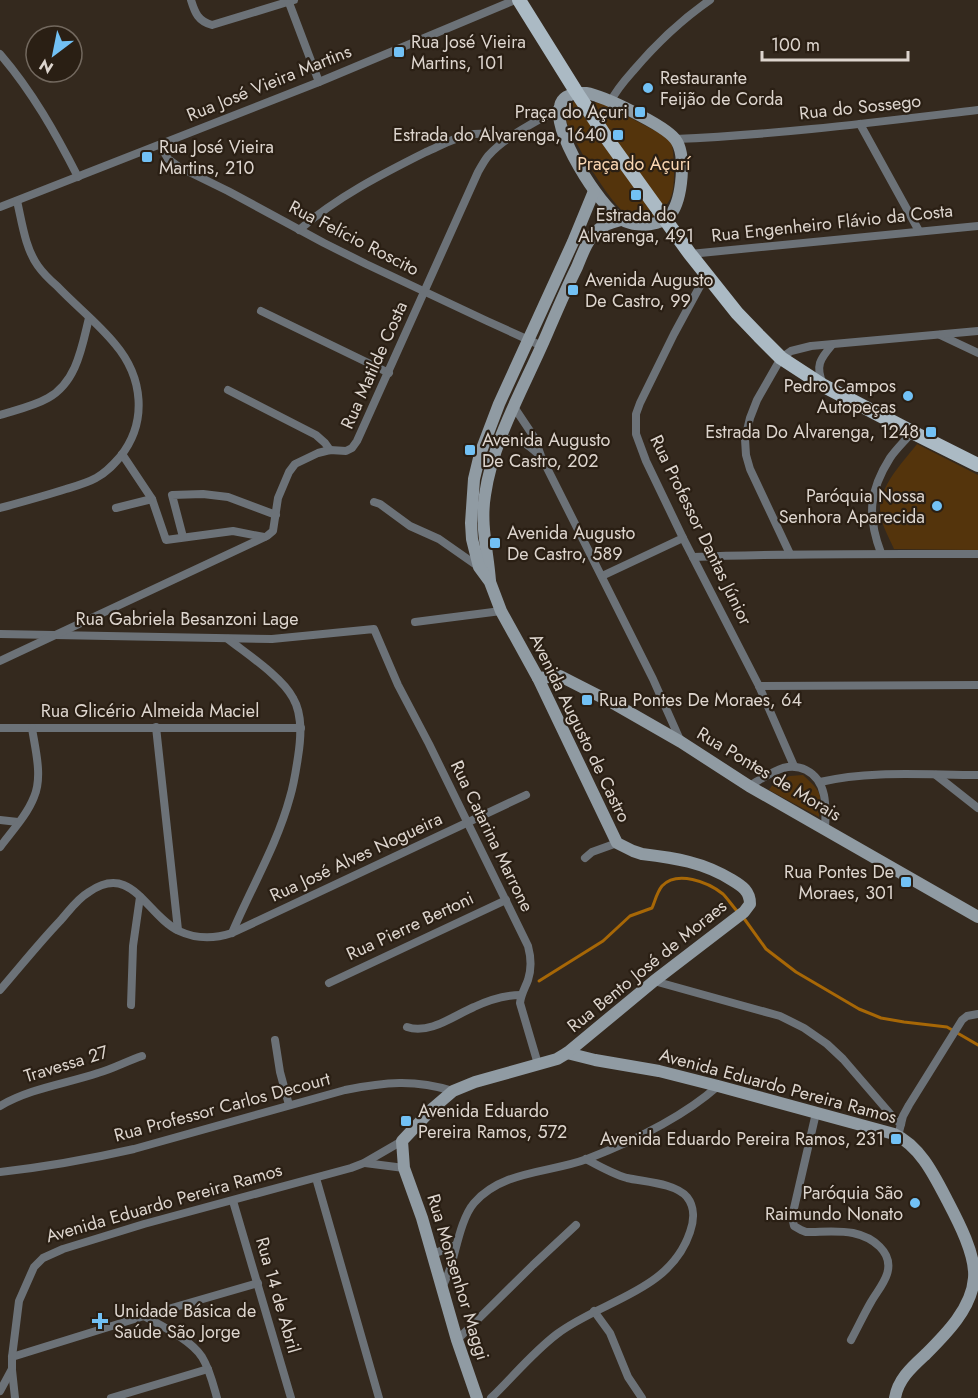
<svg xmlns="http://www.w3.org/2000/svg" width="978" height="1398" viewBox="0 0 978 1398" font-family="Jost,sans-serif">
  <rect width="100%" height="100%" fill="#34291e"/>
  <!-- green -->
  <g fill="#54340c">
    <path d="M576,101L605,103L621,113L671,139C674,152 677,190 669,201C665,208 653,216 647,221C642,220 635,219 629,216C609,204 569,135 563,111L567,104Z"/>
    <path d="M917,444L978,475V550L894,549C889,537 880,523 880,509C880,485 903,462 917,444Z"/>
    <path d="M803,775C821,792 822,792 819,817L769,790L775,781L790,776Z"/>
  </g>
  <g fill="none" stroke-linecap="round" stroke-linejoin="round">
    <!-- stream -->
    <g stroke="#a76706" stroke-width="3">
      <polyline points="743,917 766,949 796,972 859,1009 881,1018 904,1022 947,1027 978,1045"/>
      <path d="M539,981L603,941L630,916L652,908C655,901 657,892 662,886C677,870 708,882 723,894C728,899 733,907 738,912"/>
    </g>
    <!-- street -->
    <g stroke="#6c7278" stroke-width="8">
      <path d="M191,0C195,13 198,21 212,25L294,0"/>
      <polyline points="288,0 319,82"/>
      <path d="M0,54C32,91 56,134 78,177"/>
      <path d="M611,101C616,90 625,80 633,71C656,44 681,20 710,0"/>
      <polyline points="860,124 919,231"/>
      <path d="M675,139C776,135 877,122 978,110"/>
      <polyline points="160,145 168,159 179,167 228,191 324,243 366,264 487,321 542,346"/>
      <polyline points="0,207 319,82 515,0"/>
      <path d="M299,230C337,197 382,174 426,152C442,145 457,136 474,134C487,133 499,135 511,136"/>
      <polyline points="690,254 978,226"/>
      <polyline points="706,275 674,334 640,403 636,414 636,434 646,461 683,538 759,686 794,766"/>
      <polyline points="261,311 389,373"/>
      <polyline points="940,335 978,353"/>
      <path d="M823,384C815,366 820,359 832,345"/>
      <polyline points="228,390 316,435 325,443 330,450"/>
      <polyline points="514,407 534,437 541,456 653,679 681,742"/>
      <path d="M0,415C16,410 34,406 48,398C77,382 82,346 89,318"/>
      <path d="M501,440C517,437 527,443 538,454"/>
      <polyline points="122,454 152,499"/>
      <polyline points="374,502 380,504 410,526 439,539 479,567"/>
      <path d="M0,508C22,502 44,496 66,489C76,486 87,483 96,478C106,473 113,465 120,457C148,422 143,377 115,344C98,323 76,306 57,286C50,280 43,273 38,266C25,248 22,222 17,201"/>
      <polyline points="116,508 152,499 166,540 233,531 264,537"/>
      <polyline points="183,537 172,495 203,494 228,497 276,515"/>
      <path d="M881,553C867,516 869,491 890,458C896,449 905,441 912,432"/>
      <polyline points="790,554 750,469 746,455 745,439 750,418 757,400 781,358 791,351 811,346 978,331"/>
      <path d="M693,557C788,553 883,554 978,554"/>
      <polyline points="602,576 683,538"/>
      <polyline points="415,622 501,611"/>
      <path d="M0,634L272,639L374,629L398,685L429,744L528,946C531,957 532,968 528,980C525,988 521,994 520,1003L538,1064"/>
      <path d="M228,639C247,654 282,677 293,698C303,715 301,738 298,757C296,770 294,784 290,797C277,845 251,888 232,933"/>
      <path d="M0,661L267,536L273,531L278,498L289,472L295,464L318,453L330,450L346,451L352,448L357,441L478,172C481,167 484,161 488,156C507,135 535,123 559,108"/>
      <polyline points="759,686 978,685"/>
      <polyline points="156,727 178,930"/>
      <polyline points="0,728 301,728"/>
      <polyline points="936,775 978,808"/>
      <path d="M820,782C871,770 926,775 978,775"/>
      <path d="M749,786C760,780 771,772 783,768C791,766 798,766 806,770C828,781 826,808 825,829"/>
      <polyline points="0,820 18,822"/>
      <path d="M0,847C12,831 27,815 34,797C43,776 35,749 32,728"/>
      <polyline points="585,858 592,852 617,843"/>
      <polyline points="654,981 780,1016 804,1028 827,1044 843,1059 893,1117 901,1124"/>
      <polyline points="329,983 506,900"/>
      <path d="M0,990C20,967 39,943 60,921C69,911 77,899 89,892C132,862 146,915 179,931C196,939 214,939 232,933L526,795"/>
      <polyline points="131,1005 133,946 140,897"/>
      <path d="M407,1027C429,1035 455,1015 474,1007C489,1000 505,995 521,995"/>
      <polyline points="275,1040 280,1072 289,1105"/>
      <path d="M0,1106C31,1088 65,1084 98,1073C113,1069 127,1061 142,1056"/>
      <path d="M816,1113L792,1217L794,1226L801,1230L806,1232C822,1232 838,1230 853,1233C872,1237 894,1252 887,1274C884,1284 876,1293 871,1302C864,1314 858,1327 851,1340"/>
      <polyline points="898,1136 903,1116 909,1105 962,1020 967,1016 978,1014"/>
      <polyline points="365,1163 404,1168"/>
      <path d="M0,1172C45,1167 90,1159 134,1149L345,1090C385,1082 414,1079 453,1091"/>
      <polyline points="316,1178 379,1398"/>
      <polyline points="233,1201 291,1398"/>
      <polyline points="433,1254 456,1245"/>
      <path d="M442,1288C446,1279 450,1271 452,1262C457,1245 462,1217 474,1203C503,1170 550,1173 587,1159C631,1142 683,1117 718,1086"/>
      <polyline points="594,1311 610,1333 628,1377 642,1398"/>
      <path d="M144,1316C162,1326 191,1340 202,1357C210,1370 213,1384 217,1398"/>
      <polyline points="457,1340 533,1265 576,1225"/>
      <polyline points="12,1357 144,1316 258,1283"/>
      <polyline points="12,1370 15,1398"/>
      <polyline points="0,1391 12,1369 12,1357 19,1301 34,1267 43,1258 63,1249 144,1224 351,1168 364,1163 402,1141"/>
      <polyline points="111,1398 208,1369"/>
      <path d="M491,1398C513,1377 532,1353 557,1334C602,1300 670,1292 690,1232C694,1221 695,1207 687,1197C675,1183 645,1182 627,1178C613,1174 599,1166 586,1159"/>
    </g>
    <!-- secondary -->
    <g stroke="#909ba3" stroke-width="12">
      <path d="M577,93C578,93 585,93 586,93C604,96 664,125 675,139C687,154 682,199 671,214C668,219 662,221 656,223C645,226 631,225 621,219C599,206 552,131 560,106C562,97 569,95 577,93Z"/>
      <path d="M490,581C488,552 480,525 485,495C493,438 527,382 549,329C558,308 567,287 577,267C582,255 587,240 597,231C603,224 613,222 621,220"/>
      <polyline points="538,678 560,676 613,703 681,742 749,786 978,917"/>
      <path d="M567,1053L595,1060L659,1071L718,1086L894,1134C920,1146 934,1175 947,1200C958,1221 976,1255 974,1278C972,1308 946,1334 926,1354C912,1367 898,1379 895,1398"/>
      <path d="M477,1398L457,1340L422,1218L404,1168L402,1141L432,1109L453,1091L475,1082L557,1059L567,1053L654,981L744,912L750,904C750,891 742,886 732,880C703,862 675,858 642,854L633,851L617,843L538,678L501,611L490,582L479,567L472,539L471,523L474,479L480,454L499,404L573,242L594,191"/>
    </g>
    <!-- primary -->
    <polyline stroke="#abbac4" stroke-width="14" points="519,0 577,93 608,140 690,254 737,313 759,336 781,358 824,386 912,432 978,465"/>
  </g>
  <!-- markers -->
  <g fill="#72c1f5" stroke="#2a1f14" stroke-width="2">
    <rect x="393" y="46" width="12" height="12" rx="3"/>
    <circle cx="648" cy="88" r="6"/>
    <rect x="634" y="106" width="12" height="12" rx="3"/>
    <rect x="612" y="129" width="12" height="12" rx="3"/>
    <rect x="141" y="151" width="12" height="12" rx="3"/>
    <rect x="630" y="189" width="12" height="12" rx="3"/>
    <rect x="567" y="284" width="12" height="12" rx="3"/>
    <circle cx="908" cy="396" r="6"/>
    <rect x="925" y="426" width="12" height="12" rx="3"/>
    <rect x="464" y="444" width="12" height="12" rx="3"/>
    <circle cx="937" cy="506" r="6"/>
    <rect x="489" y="537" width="12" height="12" rx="3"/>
    <rect x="581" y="694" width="12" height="12" rx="3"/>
    <rect x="900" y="876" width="12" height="12" rx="3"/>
    <rect x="400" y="1115" width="12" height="12" rx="3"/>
    <rect x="890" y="1133" width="12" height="12" rx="3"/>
    <circle cx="915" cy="1203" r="6"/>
    <path d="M97 1312h6v6h6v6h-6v6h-6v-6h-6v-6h6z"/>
  </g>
  <g text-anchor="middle" stroke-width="4.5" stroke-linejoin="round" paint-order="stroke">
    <!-- poi labels -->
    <g font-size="18" fill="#ddd5ce" stroke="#2a1f14" text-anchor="start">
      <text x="411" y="48">Rua José Vieira<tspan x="411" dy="21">Martins, 101</tspan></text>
      <text x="660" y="84">Restaurante<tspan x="660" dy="21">Feijão de Corda</tspan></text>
      <text x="628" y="118" text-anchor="end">Praça do Açuri</text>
      <text x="606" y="141" text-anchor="end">Estrada do Alvarenga, 1640</text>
      <text x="159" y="153">Rua José Vieira<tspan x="159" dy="21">Martins, 210</tspan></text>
      <text x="636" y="221" text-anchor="middle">Estrada do<tspan x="636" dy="21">Alvarenga, 491</tspan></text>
      <text x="585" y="286">Avenida Augusto<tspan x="585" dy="21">De Castro, 99</tspan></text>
      <text x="896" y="392" text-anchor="end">Pedro Campos<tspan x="896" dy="21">Autopeças</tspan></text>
      <text x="919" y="438" text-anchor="end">Estrada Do Alvarenga, 1248</text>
      <text x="482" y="446">Avenida Augusto<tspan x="482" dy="21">De Castro, 202</tspan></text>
      <text x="925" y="502" text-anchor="end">Paróquia Nossa<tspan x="925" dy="21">Senhora Aparecida</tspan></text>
      <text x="507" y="539">Avenida Augusto<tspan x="507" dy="21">De Castro, 589</tspan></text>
      <text x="599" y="706">Rua Pontes De Moraes, 64</text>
      <text x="894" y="878" text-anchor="end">Rua Pontes De<tspan x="894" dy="21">Moraes, 301</tspan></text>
      <text x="418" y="1117">Avenida Eduardo<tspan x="418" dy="21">Pereira Ramos, 572</tspan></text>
      <text x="884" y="1145" text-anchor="end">Avenida Eduardo Pereira Ramos, 231</text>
      <text x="903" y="1199" text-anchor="end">Paróquia São<tspan x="903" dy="21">Raimundo Nonato</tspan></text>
      <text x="114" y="1317">Unidade Básica de<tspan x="114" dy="21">Saúde São Jorge</tspan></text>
    </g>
    <!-- street labels -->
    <g font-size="18" fill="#ddd5ce" stroke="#2a1f14">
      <text transform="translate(269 83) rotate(-22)" y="6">Rua José Vieira Martins</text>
      <text transform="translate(860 107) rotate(-6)" y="6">Rua do Sossego</text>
      <text transform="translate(832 223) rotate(-6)" y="6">Rua Engenheiro Flávio da Costa</text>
      <text transform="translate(354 238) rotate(27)" y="6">Rua Felício Roscito</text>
      <text transform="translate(374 365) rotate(-66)" y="6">Rua Matilde Costa</text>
      <text transform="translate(701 530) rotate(64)" y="6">Rua Professor Dantas Júnior</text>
      <text x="187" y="625">Rua Gabriela Besanzoni Lage</text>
      <text x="150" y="717">Rua Glicério Almeida Maciel</text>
      <text transform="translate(580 728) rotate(64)" y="6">Avenida Augusto de Castro</text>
      <text transform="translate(769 774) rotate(31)" y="6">Rua Pontes de Morais</text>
      <text transform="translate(492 836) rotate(64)" y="6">Rua Catarina Marrone</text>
      <text transform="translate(356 857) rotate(-25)" y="6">Rua José Alves Nogueira</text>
      <text transform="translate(410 926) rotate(-25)" y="6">Rua Pierre Bertoni</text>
      <text transform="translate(647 966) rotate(-39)" y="6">Rua Bento José de Moraes</text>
      <text transform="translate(66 1064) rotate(-17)" y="6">Travessa 27</text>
      <text transform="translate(778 1086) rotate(15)" y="6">Avenida Eduardo Pereira Ramos</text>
      <text transform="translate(222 1107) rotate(-15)" y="6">Rua Professor Carlos Decourt</text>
      <text transform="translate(164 1203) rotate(-16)" y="6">Avenida Eduardo Pereira Ramos</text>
      <text transform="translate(458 1277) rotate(73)" y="6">Rua Monsenhor Maggi</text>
      <text transform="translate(278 1295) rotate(74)" y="6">Rua 14 de Abril</text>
    </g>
    <!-- park labels -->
    <g font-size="18" fill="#fbd7b3" stroke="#2a1f14">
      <text x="634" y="170">Praça do Açurí</text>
    </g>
  </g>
  <!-- north arrow -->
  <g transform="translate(54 54) rotate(212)"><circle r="28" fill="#2a1f14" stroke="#72685e" stroke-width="1.5"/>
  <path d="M0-4.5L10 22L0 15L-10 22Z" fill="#72c1f5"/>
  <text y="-9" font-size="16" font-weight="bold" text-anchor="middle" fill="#ddd5ce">N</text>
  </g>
  <!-- scale -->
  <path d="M762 51v9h146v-9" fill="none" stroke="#ddd5ce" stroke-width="3"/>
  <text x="771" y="51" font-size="18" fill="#ddd5ce" stroke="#2a1f14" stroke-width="4.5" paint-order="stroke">100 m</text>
</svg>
